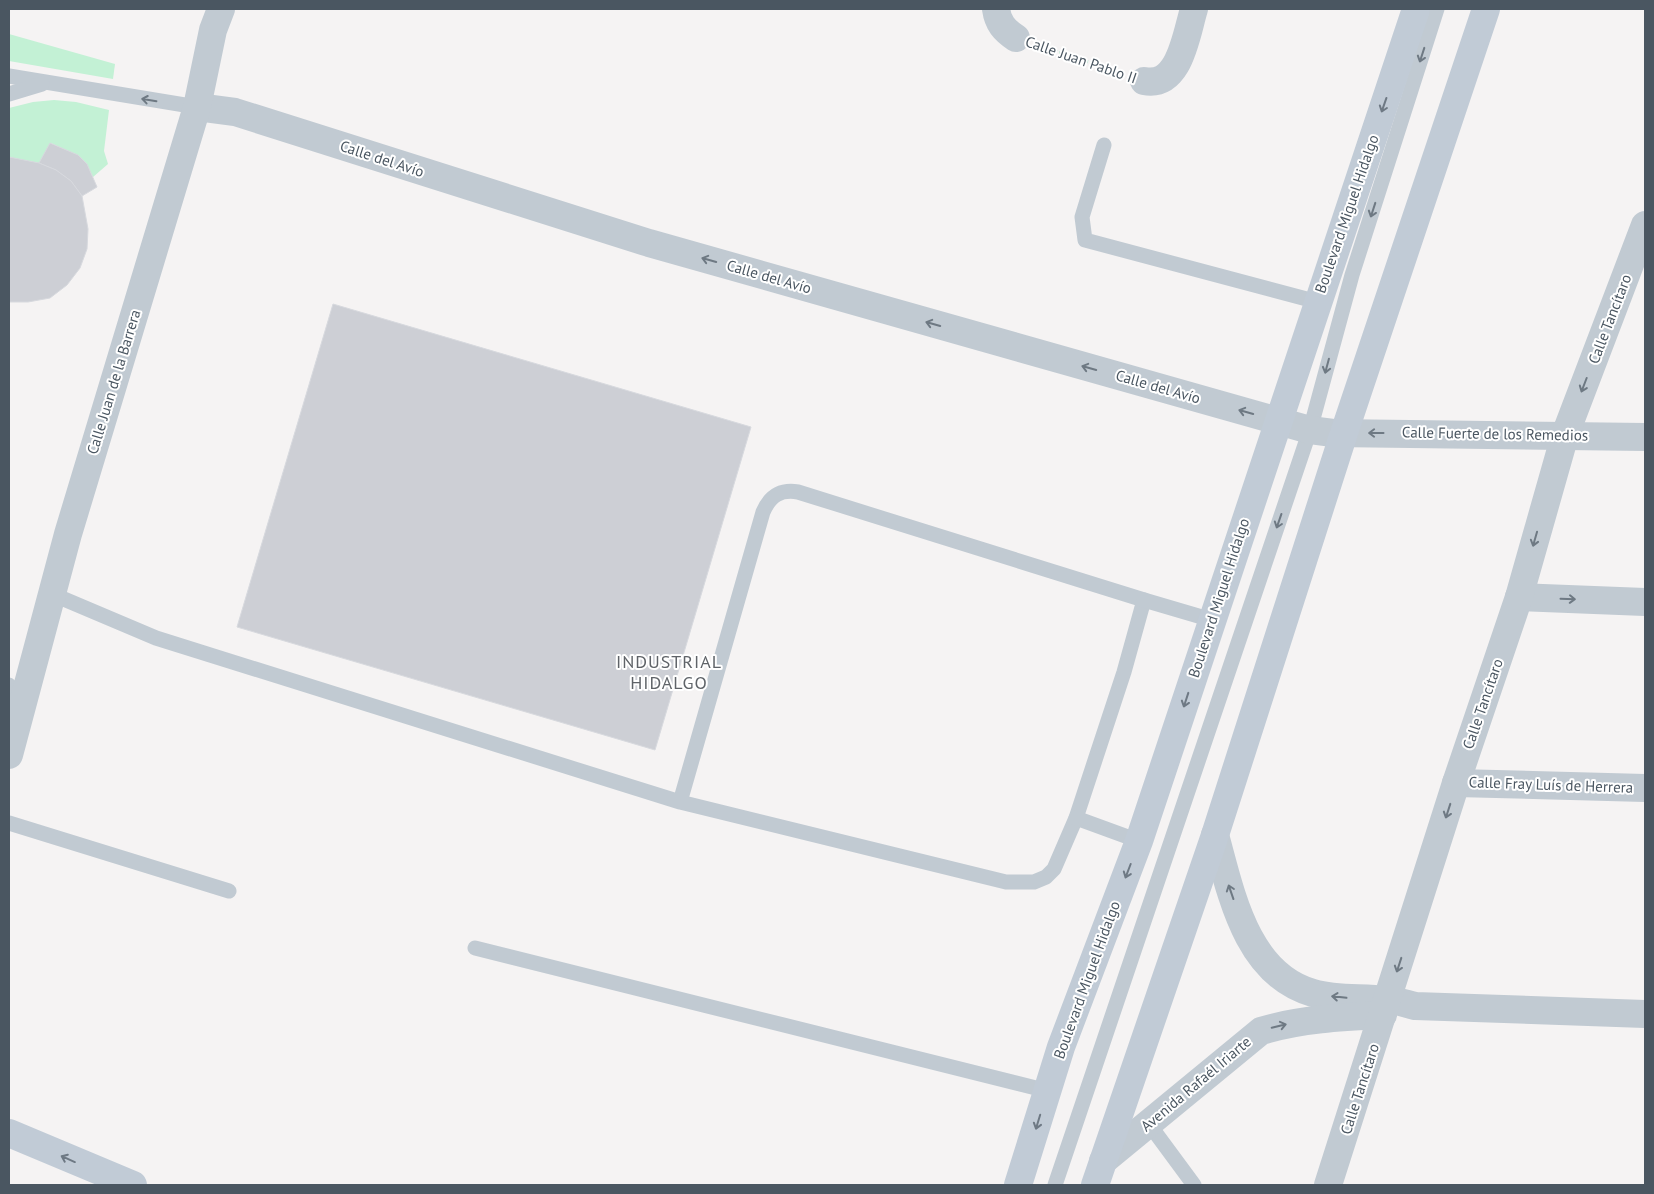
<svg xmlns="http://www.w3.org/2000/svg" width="1654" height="1194" viewBox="0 0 1654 1194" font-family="'PT Sans',sans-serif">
  <rect width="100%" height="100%" fill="#f5f3f3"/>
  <!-- green -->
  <g fill="#c3f1d5">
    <polygon points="9,34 115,64 113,79 9,61"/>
    <path d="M54,100L76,102L109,110L104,151L108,164L93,177C84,157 70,152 51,143L41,164L9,157V108L33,102Z"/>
  </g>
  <!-- building -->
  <g fill="#cdcfd5" stroke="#d7d9de">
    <polygon points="50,143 78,155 87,164 97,187 82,196 71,181 56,170 39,163"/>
    <polygon points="9,157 39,163 56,170 71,181 82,196 88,229 87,249 80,268 67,285 50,298 28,302 9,302"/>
    <polygon points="333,304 751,427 655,750 237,627"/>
  </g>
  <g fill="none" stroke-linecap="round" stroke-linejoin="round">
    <!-- path -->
    <polyline stroke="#7ad0a6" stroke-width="3" stroke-dasharray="4 2.5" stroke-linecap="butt" points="1041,46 1118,72"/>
    <!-- lane -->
    <g stroke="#c1cad2" stroke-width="15">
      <polyline points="9,76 197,107"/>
      <polyline points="9,94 42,84"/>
      <polyline points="1104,145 1082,217 1085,240 1318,302"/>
      <path d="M52,594L156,638L680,802L1006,882H1034L1046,877L1054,869L1076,818L1124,672L1144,600L798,492C780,489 770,496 763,512L680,802"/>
      <polyline points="1144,600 1212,620"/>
      <polyline points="9,685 18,709"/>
      <polyline points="1076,818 1139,841"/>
      <polyline points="9,823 229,891"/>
      <polyline points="475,948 1048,1091"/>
      <polyline points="1149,1124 1194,1185"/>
      <polyline points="1055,1185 1310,430 1352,275 1437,9"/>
    </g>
    <!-- street -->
    <g stroke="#c1cad2" stroke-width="28">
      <path d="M996,9C998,23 1004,30 1016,38"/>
      <path d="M1144,81C1180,88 1186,35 1194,9"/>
      <polyline points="197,107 235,112 649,243 1310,430 1333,433 1645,437"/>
      <polyline points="1519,597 1645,602"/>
      <polyline points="9,755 68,534 197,107 213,30 221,9"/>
      <polyline points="1456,783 1645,788"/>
      <path d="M1215,835C1231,893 1246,974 1313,993C1337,1000 1361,997 1386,1000C1396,1000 1406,1004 1415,1006L1645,1014"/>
      <path d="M1103,1161L1261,1031C1300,1019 1342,1017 1383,1015"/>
      <polyline points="1328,1185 1456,783 1519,597 1565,435 1645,225"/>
    </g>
    <!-- secondary -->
    <g stroke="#c1cbd6" stroke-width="28">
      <polyline points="9,1133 133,1185"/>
      <polyline points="1018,1185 1061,1047 1139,841 1416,9"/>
      <polyline points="1095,1185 1215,835 1344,433 1486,9"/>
    </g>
  </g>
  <!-- one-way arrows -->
  <defs><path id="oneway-shaft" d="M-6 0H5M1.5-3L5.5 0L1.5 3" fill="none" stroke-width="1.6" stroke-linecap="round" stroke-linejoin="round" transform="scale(1.25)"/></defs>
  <g stroke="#6e7983">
    <use href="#oneway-shaft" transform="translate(1422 55) rotate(108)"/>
    <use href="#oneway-shaft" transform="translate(149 100) rotate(-171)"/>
    <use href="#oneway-shaft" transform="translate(1373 210) rotate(108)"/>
    <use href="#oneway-shaft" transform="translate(709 260) rotate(-164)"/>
    <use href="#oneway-shaft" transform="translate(933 324) rotate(-164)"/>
    <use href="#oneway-shaft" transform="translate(1327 366) rotate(105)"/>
    <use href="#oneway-shaft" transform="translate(1089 368) rotate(-164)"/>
    <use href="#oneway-shaft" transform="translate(1584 385) rotate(111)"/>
    <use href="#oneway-shaft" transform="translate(1246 412) rotate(-164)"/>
    <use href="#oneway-shaft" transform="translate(1376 433) rotate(-180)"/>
    <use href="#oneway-shaft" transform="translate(1279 521) rotate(109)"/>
    <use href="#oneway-shaft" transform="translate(1535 539) rotate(106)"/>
    <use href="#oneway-shaft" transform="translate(1568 599) rotate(2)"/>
    <use href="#oneway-shaft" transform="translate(1448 811) rotate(108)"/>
    <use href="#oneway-shaft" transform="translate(1231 892) rotate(-109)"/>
    <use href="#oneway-shaft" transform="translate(1399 965) rotate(108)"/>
    <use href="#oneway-shaft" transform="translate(1339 997) rotate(-174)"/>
    <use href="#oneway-shaft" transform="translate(1279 1026) rotate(-14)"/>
  </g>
  <g stroke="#6e7984">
    <use href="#oneway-shaft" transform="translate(1384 105) rotate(109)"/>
    <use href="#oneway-shaft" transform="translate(1186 700) rotate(108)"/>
    <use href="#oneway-shaft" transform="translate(1128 871) rotate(111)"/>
    <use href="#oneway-shaft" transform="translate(1038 1122) rotate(107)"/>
    <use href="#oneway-shaft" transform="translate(68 1159) rotate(-156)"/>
  </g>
  <g text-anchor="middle" stroke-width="4" stroke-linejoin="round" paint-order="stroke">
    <!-- street labels -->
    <g font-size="15" fill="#4a5661" stroke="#fff">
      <text transform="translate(1081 60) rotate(19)" y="5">Calle Juan Pablo II</text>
      <text transform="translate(382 159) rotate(18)" y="5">Calle del Avío</text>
      <text transform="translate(1347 214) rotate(-71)" y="5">Boulevard Miguel Hidalgo</text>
      <text transform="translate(769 277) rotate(16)" y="5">Calle del Avío</text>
      <text transform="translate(1610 319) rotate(-69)" y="5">Calle Tancítaro</text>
      <text transform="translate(114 382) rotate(-73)" y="5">Calle Juan de la Barrera</text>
      <text transform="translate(1158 387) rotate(16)" y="5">Calle del Avío</text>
      <text transform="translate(1495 434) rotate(1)" y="5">Calle Fuerte de los Remedios</text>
      <text transform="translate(1219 598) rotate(-72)" y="5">Boulevard Miguel Hidalgo</text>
      <text transform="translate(1483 704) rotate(-71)" y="5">Calle Tancítaro</text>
      <text transform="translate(1551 785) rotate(2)" y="5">Calle Fray Luís de Herrera</text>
      <text transform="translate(1087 980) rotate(-70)" y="5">Boulevard Miguel Hidalgo</text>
      <text transform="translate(1196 1084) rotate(-40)" y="5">Avenida Rafaél Iriarte</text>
      <text transform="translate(1360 1089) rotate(-72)" y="5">Calle Tancítaro</text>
    </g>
    <!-- quarter labels -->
    <g font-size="18" letter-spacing="1" fill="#5f6368" stroke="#fff">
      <text x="669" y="668">INDUSTRIAL<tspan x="669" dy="21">HIDALGO</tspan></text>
    </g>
  </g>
  <!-- border -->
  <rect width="1654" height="1194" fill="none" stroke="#4a5661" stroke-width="20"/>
</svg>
